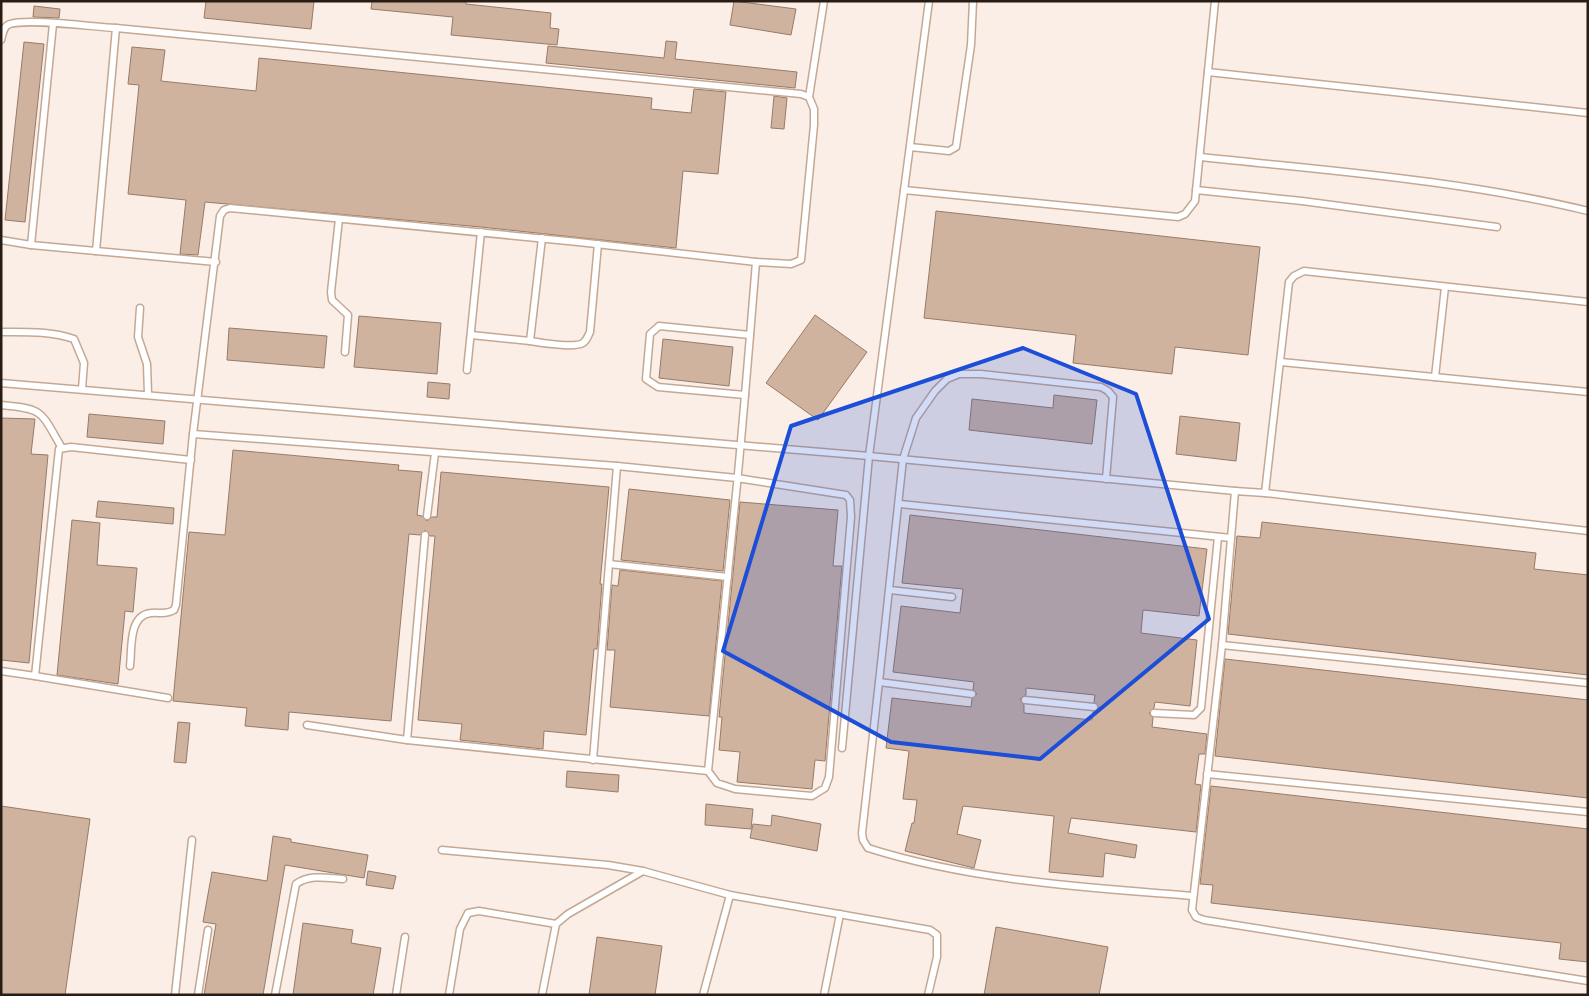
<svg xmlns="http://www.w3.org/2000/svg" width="1589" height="996" viewBox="0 0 1589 996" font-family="'IBM Plex Serif',serif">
  <rect width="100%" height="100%" fill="#fbeee6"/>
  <!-- building -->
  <g fill="#d0b39f" stroke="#967b68" fill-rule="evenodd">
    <polygon points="206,1 314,1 311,29 204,18"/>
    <polygon points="372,1 466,1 466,4 551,13 550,28 559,29 557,45 451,35 453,17 371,9"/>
    <polygon points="734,1 796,9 791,35 730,25"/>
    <polygon points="34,6 60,9 59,18 33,17"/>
    <polygon points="666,41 677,42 675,59 797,72 795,88 546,63 548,46 664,58"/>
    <polygon points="24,42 44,44 25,222 5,220"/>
    <polygon points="132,47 165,50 161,81 256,91 259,58 652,98 651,109 691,113 694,89 726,92 718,174 683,171 676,248 481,227 205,202 198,255 180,254 186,200 128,194 139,85 128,84"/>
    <polygon points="774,96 787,98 784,129 771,128"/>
    <polygon points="936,211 1260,247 1248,355 1175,347 1172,374 1073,363 1076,335 924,318"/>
    <polygon points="815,315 867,352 818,420 766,383"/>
    <polygon points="359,316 441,323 437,374 354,367"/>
    <polygon points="229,328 327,336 324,368 227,360"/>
    <polygon points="663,339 733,347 729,386 659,378"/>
    <polygon points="428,382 450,384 449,399 427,397"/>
    <polygon points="1054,395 1097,400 1092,444 969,430 972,399 1053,408"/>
    <polygon points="89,414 165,421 163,444 87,437"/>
    <polygon points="1180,416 1240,423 1236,461 1176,454"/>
    <polygon points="1,418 35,419 31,454 48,455 29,663 1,660"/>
    <polygon points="233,450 399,465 398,470 422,472 417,515 422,516 427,521 432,517 437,517 441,472 609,487 600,584 602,584 597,649 594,649 586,735 544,731 543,749 460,740 462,724 418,720 435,536 430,536 425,530 420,535 409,534 391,721 289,712 288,730 245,726 247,708 173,701 189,532 225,535"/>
    <polygon points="629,489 730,500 723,571 621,560"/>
    <polygon points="98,501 174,508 173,524 96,517"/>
    <polygon points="740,502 838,510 833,566 842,566 825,761 815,760 812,789 737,782 740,752 719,750 722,717 719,717"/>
    <path d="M910,515L1207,549L1199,616L1143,610L1141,633L1197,640L1190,706L1155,702L1154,708L1149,713L1153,718L1152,727L1207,734L1205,754H1199L1195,784L1201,785L1196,832L1071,818L1068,833L1137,845L1135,858L1105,853L1103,877L1049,872L1054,816L963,806L957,834L981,840L974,868L905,851L912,823H914L917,800L903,799L909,751L886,748L892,698L971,707L972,699L977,694L973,689L974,682L893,672L901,606L960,613L963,589L902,583ZM1026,688L1095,695L1094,702L1099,708L1093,712L1092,720L1024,713V705L1020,699L1026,695Z"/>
    <polygon points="72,520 100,523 97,565 137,568 133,612 125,611 118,684 57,675"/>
    <polygon points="1262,522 1536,553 1534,569 1588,575 1588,675 1228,634 1237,536 1260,538"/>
    <polygon points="620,570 722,581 709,716 610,707 615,650 607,650 612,585 618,586"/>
    <polygon points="1225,659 1588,700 1588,798 1215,756"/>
    <polygon points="178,722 190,723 186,763 174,762"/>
    <polygon points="567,771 619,775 618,792 566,787"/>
    <polygon points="1211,786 1588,829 1588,962 1559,959 1561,943 1211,903 1213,885 1200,884"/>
    <polygon points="706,804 753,809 751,829 705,825"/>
    <polygon points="1,806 90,819 65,995 1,995"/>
    <polygon points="772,815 821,824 817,851 750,838 753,824 771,826"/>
    <polygon points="273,836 291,839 291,842 368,855 364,878 285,865 263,995 204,995 216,924 203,922 212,872 267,881"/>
    <polygon points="368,871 396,876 393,889 366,885"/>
    <polygon points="303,923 353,930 351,943 381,948 373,995 293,995"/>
    <polygon points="996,927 1108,947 1099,995 984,995"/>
    <polygon points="597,937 662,946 655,995 589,995"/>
  </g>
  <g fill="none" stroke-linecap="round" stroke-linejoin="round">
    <defs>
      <g id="service">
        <path d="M1,40C3,34 3,26 10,24C28,18 94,27 116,28L801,94L809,97L814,109V125L801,260L791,264L756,262C750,336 744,411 737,484L708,771L717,783L735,789L812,796L825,788L829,777L851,517L850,500L846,495L737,478L617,466L193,434"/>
        <polyline points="1208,72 1588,113"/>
        <polyline points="809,97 824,1"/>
        <polyline points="910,147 949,151 956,147 971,45 973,1"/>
        <path d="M1201,157C1330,171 1461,180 1588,211"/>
        <polyline points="904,190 1178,217 1185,214 1195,201 1215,1"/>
        <polyline points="1196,190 1302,201 1497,227"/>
        <polyline points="339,219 331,292 332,300 348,315 345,352"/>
        <path d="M542,238L530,341C541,343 575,348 583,343C587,340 588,336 590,332L598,244"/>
        <polyline points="1,240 31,245 96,251 116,28"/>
        <polyline points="31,245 53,24"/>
        <polyline points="96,251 216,262"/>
        <polyline points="140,308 138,337 147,364 148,394"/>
        <path d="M1,332C26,332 51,331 74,339L84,363L82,389"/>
        <polyline points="471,335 530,341"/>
        <polyline points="1281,362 1588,392"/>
        <polyline points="467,370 481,232"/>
        <polyline points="1435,377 1445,287"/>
        <polyline points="1,383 869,456 1235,491"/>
        <polyline points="745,395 658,387 646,379 650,334 659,326 750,335"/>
        <path d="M1,405C45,409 40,411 62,448"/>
        <polyline points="1265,493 1289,282 1294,276 1304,271 1588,302"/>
        <polyline points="900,504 1231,538"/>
        <polyline points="427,516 435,453"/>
        <polyline points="1588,531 1265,493 1235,491 1222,645 1192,910 1196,917 1204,920 1588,981"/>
        <polyline points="609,564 728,577"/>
        <polyline points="890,590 952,597"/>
        <polyline points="1222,645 1588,683"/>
        <path d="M130,666C132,650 128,615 151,613C159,612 166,615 174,610L176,605L193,434L220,216L224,210L230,208L578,242L756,262"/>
        <polyline points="1,671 35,676 59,449 71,447 191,460"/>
        <polyline points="35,676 168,698"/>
        <path d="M879,682L862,833L863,840L868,848C972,881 1084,887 1193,896"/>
        <polyline points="972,694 879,682 903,459 916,418 935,391 947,379 959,374 981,374 1101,387 1108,391 1113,397 1106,479"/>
        <polyline points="1025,700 1094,707"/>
        <polyline points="1154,713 1194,715 1201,708 1218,537"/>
        <polyline points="307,725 407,740 708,771"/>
        <polyline points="407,740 425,535"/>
        <polyline points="842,748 869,456 929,1"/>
        <polyline points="593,760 617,466"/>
        <polyline points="1207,774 1588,812"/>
        <polyline points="442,850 608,865 643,871 730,895"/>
        <polyline points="175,995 192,840"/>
        <polyline points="198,995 208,930"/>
        <path d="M275,995L296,884C310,874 327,878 343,879"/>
        <polyline points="396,995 405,937"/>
        <polyline points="449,995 460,929 468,913 479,911 556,924"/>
        <polyline points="542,995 556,924 568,914 643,871"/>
        <polyline points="703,995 730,895 930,930 937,935 937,957 928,995"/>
        <polyline points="824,995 840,914"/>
      </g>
    </defs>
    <!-- service casing -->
    <use href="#service" stroke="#c5a894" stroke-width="9"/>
    <!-- service -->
    <use href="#service" stroke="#fff" stroke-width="6"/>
  </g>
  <!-- marked area -->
  <path fill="#1d4ed8" fill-opacity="0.2" stroke="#1d4ed8" stroke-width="4" stroke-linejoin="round" d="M1023,348L1136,394L1209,619L1040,759L891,742L723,651L791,426Z"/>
  <!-- border -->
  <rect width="1589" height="996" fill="none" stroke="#281d15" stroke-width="5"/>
</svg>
